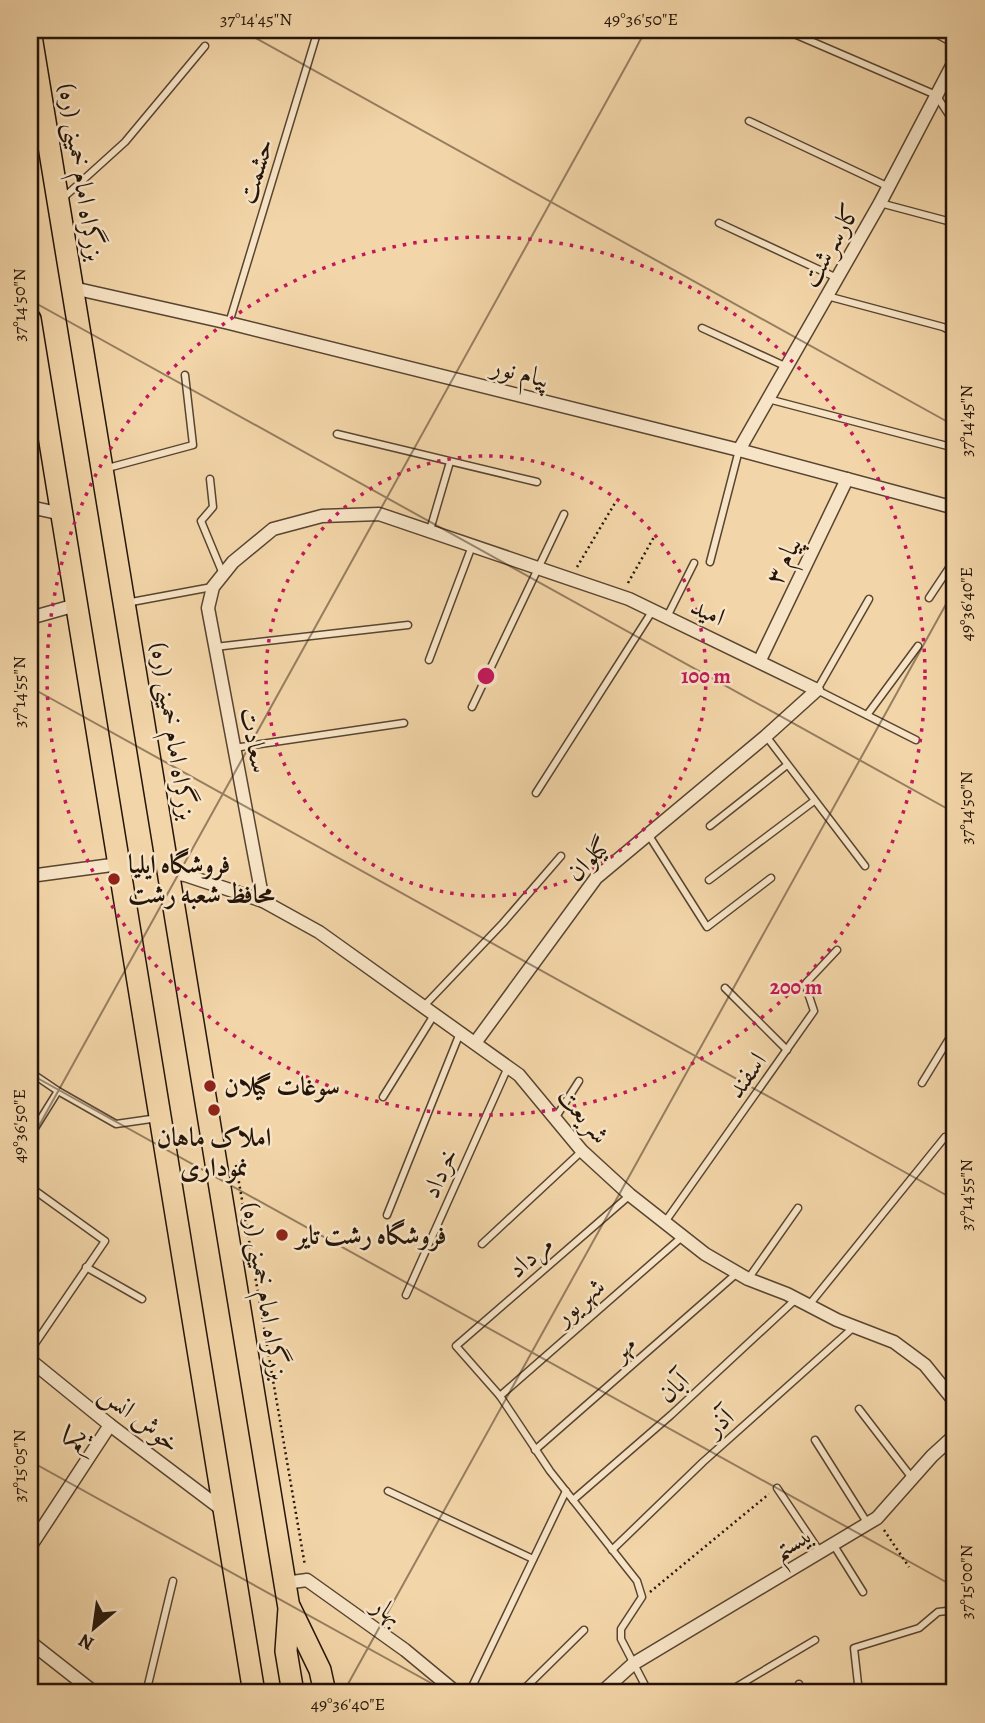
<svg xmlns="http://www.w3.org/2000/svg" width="985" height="1723" viewBox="0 0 985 1723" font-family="Alegreya,Amiri,serif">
  <rect width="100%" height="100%" fill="#f2d5a8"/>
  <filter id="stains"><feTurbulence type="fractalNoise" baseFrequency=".00286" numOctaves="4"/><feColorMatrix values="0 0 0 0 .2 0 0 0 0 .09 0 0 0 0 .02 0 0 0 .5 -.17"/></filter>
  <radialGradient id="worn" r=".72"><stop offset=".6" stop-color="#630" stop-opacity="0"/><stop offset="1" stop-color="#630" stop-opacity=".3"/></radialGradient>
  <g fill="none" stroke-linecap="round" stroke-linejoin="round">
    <defs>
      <g id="lane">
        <polyline points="785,30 936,95 955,124"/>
        <polyline points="929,30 955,44"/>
        <polyline points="749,121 889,187"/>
        <polyline points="62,199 125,142 205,46"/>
        <polyline points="880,203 955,223"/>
        <polyline points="719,223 837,278"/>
        <polyline points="827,296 943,327 955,333"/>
        <polyline points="229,323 318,30"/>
        <polyline points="702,328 787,367"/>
        <polyline points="768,399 955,448"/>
        <polyline points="337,434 537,482"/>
        <polyline points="104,469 193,445 185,375"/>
        <polyline points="210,479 213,507 201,521 223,574"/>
        <polyline points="430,530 450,462"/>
        <polyline points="710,562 739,450"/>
        <polyline points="929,598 955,559"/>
        <polyline points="869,599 817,690 916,740"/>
        <polyline points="126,603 212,587"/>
        <polyline points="667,617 694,563"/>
        <polyline points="215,647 408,625"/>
        <polyline points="429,660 472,546"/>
        <polyline points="472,707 564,514"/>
        <polyline points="867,715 918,646"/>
        <polyline points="766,736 865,866"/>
        <polyline points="234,748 404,723"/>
        <polyline points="536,793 653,610"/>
        <polyline points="710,826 787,765"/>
        <polyline points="648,834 707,927 771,878"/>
        <polyline points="709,880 814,801"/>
        <polyline points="725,988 787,1050"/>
        <polyline points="423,1007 503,923 561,856"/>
        <polyline points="30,1072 58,1091 116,1124 158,1118"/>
        <polyline points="922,1083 955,1029"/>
        <polyline points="383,1097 434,1015"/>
        <polyline points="556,1117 579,1081"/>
        <polyline points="30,1136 58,1091"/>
        <polyline points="30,1187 105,1241 30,1351"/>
        <polyline points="630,1195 456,1346 500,1396 550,1471 637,1581 642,1597 621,1629 621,1639 649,1693"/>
        <polyline points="387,1215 460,1033"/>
        <polyline points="665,1222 814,1011 805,984 837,950"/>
        <polyline points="482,1244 582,1151"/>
        <polyline points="86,1267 142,1299"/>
        <polyline points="748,1279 798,1208"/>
        <polyline points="406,1295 508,1067"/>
        <polyline points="809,1305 945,1137"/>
        <polyline points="500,1396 683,1236"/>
        <polyline points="859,1409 912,1478"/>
        <polyline points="815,1440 868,1524"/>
        <polyline points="535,1450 736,1274"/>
        <polyline points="777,1488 820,1552"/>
        <polyline points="388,1491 533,1559"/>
        <polyline points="573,1500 671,1415 796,1299"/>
        <polyline points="833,1544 863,1592"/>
        <polyline points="612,1550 703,1462 855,1326"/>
        <polyline points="30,1662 37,1648"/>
        <polyline points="799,1684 799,1693"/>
        <polyline points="146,1693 173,1581"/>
        <polyline points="469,1693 566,1491"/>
        <polyline points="520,1693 584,1630"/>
        <polyline points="726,1693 815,1640"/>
        <polyline points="859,1693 854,1648 919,1628 938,1612 955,1610"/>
      </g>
      <g id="street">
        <polyline points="73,288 229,323 739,450 955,508"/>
        <polyline points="739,450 880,203 955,60"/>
        <polyline points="30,507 62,514"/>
        <polyline points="30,618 76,605"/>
        <polyline points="760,660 847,479"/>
        <polyline points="169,873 185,875 263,901 319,932 519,1075 582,1151 630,1195 705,1254 748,1279 787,1294 837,1320 894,1342 925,1365 955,1402"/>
        <polyline points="30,876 119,864"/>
        <polyline points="263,901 208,608 213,587 233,562 273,529 322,516 379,514 629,599 817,690 766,736 596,878 475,1043"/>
        <polyline points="30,1360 110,1425 224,1511"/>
        <polyline points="30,1547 110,1425"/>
        <polyline points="285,1583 307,1580 405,1650 457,1693"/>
        <polyline points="30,1642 95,1693"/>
        <polyline points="601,1693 633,1664 877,1518 932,1456 955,1435"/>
      </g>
      <g id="highway">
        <polyline points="30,30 289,1608 286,1651 293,1693"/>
        <polyline points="30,319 254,1693"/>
        <polyline points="290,1608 320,1670 325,1693"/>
      </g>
    </defs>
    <!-- lane casing -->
    <use href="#lane" stroke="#584531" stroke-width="9"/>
    <!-- street casing -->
    <use href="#street" stroke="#584531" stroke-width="15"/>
    <!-- highway casing -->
    <use href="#highway" stroke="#251509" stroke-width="24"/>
    <!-- path -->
    <g stroke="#251509" stroke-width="2.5" stroke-dasharray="2 3.5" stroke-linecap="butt">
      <polyline points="577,567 615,503"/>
      <polyline points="628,583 654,537"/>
      <polyline points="236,1165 305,1566"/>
      <polyline points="884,1530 909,1567"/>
      <polyline points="650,1592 769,1494"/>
    </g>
    <!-- lane -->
    <use href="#lane" stroke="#f7e4c6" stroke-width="6"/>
    <!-- street -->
    <use href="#street" stroke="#f7e4c6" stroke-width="12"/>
    <!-- highway -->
    <use href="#highway" stroke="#f2d5a8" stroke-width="21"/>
  </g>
  <!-- ticks -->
  <path fill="none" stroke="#251509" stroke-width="2" stroke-opacity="0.45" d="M241,30L955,426M939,30L955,39M30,300L955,813M30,687L955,1200M30,1074L955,1587M30,1142L646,30M30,1461L449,1693M343,1693L955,588"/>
  <!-- distance rings -->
  <g fill="none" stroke="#c2185b" stroke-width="3.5" stroke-dasharray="3.5 7">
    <circle cx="486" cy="676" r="220"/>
    <circle cx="486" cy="676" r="439"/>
  </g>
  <!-- markers -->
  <g fill="#8f2418" stroke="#f7e4c6" stroke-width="2.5">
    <circle cx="114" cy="879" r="7"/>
    <circle cx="210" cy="1086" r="7"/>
    <circle cx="214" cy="1110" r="7"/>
    <circle cx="282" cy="1235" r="7"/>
  </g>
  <g text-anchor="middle" stroke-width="5" stroke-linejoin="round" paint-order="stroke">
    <!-- street labels -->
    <g font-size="26" fill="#251509" stroke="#f7e4c6">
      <text transform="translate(255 171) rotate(-73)" y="9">حشمت</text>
      <text transform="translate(82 172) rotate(81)" y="9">بزرگراه امام خمینی (ره)</text>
      <text transform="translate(830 245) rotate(-60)" y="9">کارسرشت</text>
      <text transform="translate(521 372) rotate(14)" y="9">پیام نور</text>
      <text transform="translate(783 560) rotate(-64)" y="9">پیام ۳</text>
      <text transform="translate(708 611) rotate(25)" y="9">امید</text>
      <text transform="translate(174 731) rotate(81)" y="9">بزرگراه امام خمینی (ره)</text>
      <text transform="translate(255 740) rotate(79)" y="9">سعادت</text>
      <text transform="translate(588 859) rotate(-45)" y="9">گیلوان</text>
      <text transform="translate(746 1075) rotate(-55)" y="9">اسفند</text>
      <text transform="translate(584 1115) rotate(50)" y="9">شریعت</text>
      <text transform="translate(439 1173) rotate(-66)" y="9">خرداد</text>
      <text transform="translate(530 1256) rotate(-41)" y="9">مرداد</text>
      <text transform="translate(266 1291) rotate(81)" y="9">بزرگراه امام خمینی (ره)</text>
      <text transform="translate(579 1301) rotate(-41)" y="9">شهریور</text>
      <text transform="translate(623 1347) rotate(-41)" y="9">مهر</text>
      <text transform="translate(673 1387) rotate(-43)" y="9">آبان</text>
      <text transform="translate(140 1418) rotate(38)" y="9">خوش انس</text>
      <text transform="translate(719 1422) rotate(-42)" y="9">آذر</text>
      <text transform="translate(74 1439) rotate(-57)" y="9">یکم</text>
      <text transform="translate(792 1542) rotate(-31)" y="9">بیستم</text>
      <text transform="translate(388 1610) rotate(36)" y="9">بهار</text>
    </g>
    <!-- poi labels -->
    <g font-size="26" font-weight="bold" fill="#251509" stroke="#f7e4c6" text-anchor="start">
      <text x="128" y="873">فروشگاه ایلیا<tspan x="128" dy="30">محافظ شعبه رشت</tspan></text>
      <text x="224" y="1095">سوغات گیلان</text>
      <text x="214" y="1146" text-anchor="middle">املاک ماهان<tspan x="214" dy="30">نموداری</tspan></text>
      <text x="296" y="1244">فروشگاه رشت تاير</text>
    </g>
  </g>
  <circle cx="486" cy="676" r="10" fill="#c2185b" stroke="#f7e4c6" stroke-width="3.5"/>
  <g font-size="21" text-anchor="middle" font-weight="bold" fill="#c2185b" stroke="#f7e4c6" stroke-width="5" stroke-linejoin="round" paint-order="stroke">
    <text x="706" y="683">100 m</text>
    <text x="796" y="994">200 m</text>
  </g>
  <!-- margin -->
  <rect width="985" height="1723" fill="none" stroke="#f2d5a8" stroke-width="77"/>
  <!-- north arrow -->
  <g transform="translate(94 1628) rotate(209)" stroke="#f7e4c6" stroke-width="5" paint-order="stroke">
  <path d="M0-5L12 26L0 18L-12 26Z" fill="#251509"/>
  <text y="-10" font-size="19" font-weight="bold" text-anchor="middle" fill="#251509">N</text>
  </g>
  <rect x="38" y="38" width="908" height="1646" fill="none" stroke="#251509" stroke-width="2.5"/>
  <g font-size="18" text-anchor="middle" fill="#251509">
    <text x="256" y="25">37°14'45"N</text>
    <text x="641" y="25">49°36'50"E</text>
    <text transform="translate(19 305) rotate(-90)" y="6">37°14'50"N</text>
    <text transform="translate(966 421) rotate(-90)" y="6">37°14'45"N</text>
    <text transform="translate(966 604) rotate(-90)" y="6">49°36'40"E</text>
    <text transform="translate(19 692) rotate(-90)" y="6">37°14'55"N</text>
    <text transform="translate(966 808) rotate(-90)" y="6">37°14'50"N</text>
    <text transform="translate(19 1126) rotate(-90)" y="6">49°36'50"E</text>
    <text transform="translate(966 1195) rotate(-90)" y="6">37°14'55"N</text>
    <text transform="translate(19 1466) rotate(-90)" y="6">37°15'05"N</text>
    <text transform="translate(966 1582) rotate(-90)" y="6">37°15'00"N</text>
    <text x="348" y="1710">49°36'40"E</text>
  </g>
  <rect width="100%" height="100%" filter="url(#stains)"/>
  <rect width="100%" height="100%" fill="url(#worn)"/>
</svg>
